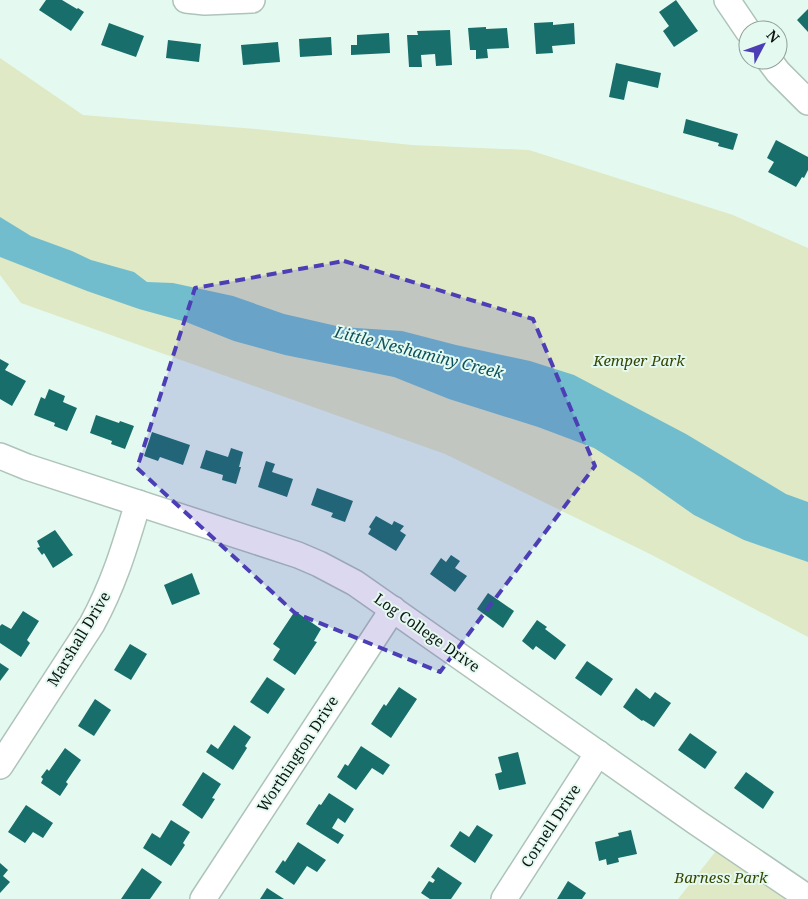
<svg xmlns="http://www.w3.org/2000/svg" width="808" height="899" viewBox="0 0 808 899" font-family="'Noto Serif',serif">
  <rect width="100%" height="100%" fill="#e4faf0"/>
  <!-- green -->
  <g fill="#dfe9c5">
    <polygon points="0,58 83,115 256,129 412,145 529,150 733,215 808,248 808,637 650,554 445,454 21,303 0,275"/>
    <polygon points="716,851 792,899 678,899"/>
  </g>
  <!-- water -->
  <polygon fill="#72bdcd" points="0,217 31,236 72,251 91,260 134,272 147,282 173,283 233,296 284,314 341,327 402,331 456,345 530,361 574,375 686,434 786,494 808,502 808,562 744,540 694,515 640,477 594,448 538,427 449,399 394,377 285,355 234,341 186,322 139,309 87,291 0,257"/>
  <!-- building -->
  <g fill="#186e6a">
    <polygon points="46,0 62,0 77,9 78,8 84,12 71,31 39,10"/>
    <polygon points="676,0 698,31 674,47 663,31 669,26 659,12"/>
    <polygon points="808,9 808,32 797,20"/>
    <polygon points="553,22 553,25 574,23 575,44 552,46 553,53 536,54 534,23"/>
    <polygon points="109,23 144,36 136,57 101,45"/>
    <polygon points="486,27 486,29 507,28 509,48 487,49 488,58 476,59 476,50 470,50 468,28"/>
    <polygon points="450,30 452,65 436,66 435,54 421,55 422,67 409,67 407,35 418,35 417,31"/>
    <polygon points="389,33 390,53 351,55 351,45 357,45 357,35"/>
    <polygon points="331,37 332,55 300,57 299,39"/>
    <polygon points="168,40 201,44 199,62 166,58"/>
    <polygon points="278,42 280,62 243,65 241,45"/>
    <polygon points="616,63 661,73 658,88 628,81 624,100 609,97"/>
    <polygon points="686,119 738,134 733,150 718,146 719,143 683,133"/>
    <polygon points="776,140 808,157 808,170 804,178 802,177 796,187 768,172 774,162 767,158"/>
    <polygon points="0,359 9,364 5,370 26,381 12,406 0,399"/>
    <polygon points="49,389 65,396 63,402 77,408 67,431 54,426 55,423 34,415 41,397 45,399"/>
    <polygon points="96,415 119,423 120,421 134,426 125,449 111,444 112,441 90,433"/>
    <polygon points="152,432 190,445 183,465 160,457 158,461 144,456"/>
    <polygon points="231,448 243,452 239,467 241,467 236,484 222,480 223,475 200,468 206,450 228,457"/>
    <polygon points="266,461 275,464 272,472 293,479 287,497 258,487"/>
    <polygon points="317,488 353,501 345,522 331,517 333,513 311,505"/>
    <polygon points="376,516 392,525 394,521 404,526 400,531 406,535 396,551 368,534 371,529 369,527"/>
    <polygon points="55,530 73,555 53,568 44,553 42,555 37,548 40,547 37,541"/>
    <polygon points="451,555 460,561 455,568 467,576 455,592 430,574 441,558 446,562"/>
    <polygon points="192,573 200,594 172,605 164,585"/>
    <polygon points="488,593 514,611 503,628 477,609"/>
    <polygon points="23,611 39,621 27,640 30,643 21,657 0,643 0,626 2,624 11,629"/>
    <polygon points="295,611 321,629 314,641 317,642 295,675 273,660 280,649 273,644"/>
    <polygon points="537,620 547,627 545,629 566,645 555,660 536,646 533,650 522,641"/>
    <polygon points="130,644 147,654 131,680 114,670"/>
    <polygon points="587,661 613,679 601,696 575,678"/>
    <polygon points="0,663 9,669 0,681"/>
    <polygon points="267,677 285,689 268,714 250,702"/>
    <polygon points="399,687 417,699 391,738 371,724 384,704 386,706"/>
    <polygon points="636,688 650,699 655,692 671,703 654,727 643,720 642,721 623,707"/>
    <polygon points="95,699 111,710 94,736 78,726"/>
    <polygon points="234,725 251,737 245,746 247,748 233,770 206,752 211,744 218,749"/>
    <polygon points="690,733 717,752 705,769 678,750"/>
    <polygon points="361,746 390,765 383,775 372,768 356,790 337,777 345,764 348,766"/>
    <polygon points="65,748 81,760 66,782 68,784 60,796 41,783 43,779 41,777 47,769 49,771"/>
    <polygon points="518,752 526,784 499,790 495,774 502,772 498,757"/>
    <polygon points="203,772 221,784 212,798 215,799 202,819 182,805"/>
    <polygon points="746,772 774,792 763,809 734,788"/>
    <polygon points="329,793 354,809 345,823 338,818 332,828 344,835 338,844 306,824 319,804 321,805"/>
    <polygon points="26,805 53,823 43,838 33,832 25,843 8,832"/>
    <polygon points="171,820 190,832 183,843 185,845 171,866 143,848 152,833 160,838"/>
    <polygon points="477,825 493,835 475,863 450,846 460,831 469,837"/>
    <polygon points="631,830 637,854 618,858 619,862 607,865 606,859 599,861 595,842 619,836 618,833"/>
    <polygon points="298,842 326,860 317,872 307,866 294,885 275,872 283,860 285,862"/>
    <polygon points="0,863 8,870 3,876 10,882 0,893"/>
    <polygon points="438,867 462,883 451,899 430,899 421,893 429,881 433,883 435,880 431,877"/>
    <polygon points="142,868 162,882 150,899 121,899"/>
    <polygon points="568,881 586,893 582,899 557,899"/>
    <polygon points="267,888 284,899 260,899"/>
  </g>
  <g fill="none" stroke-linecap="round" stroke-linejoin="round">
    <defs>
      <g id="minor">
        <polyline points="186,0 205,2 252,0"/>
        <polyline points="727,0 748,31"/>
        <polyline points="769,60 778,72 808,102"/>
        <polyline points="0,456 27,467 298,555 319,564 355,583 696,822 808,898"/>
        <path d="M0,766L92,624C114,584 125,546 138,503"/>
        <polyline points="203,899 393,609"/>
        <polyline points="504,899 598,753"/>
      </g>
    </defs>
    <!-- minor casing -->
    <use href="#minor" stroke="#aec3ba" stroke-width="28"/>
    <!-- minor -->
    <use href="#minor" stroke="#fff" stroke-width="25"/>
  </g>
  <!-- marked area -->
  <path fill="#4c3eb5" fill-opacity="0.2" stroke="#4c3eb5" stroke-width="4" stroke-dasharray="10 6" stroke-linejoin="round" d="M344,261L533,319L595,466L440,672L295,613L137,468L195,288Z"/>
  <g text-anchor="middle" stroke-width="4" stroke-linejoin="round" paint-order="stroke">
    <!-- park labels -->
    <g font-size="15" font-style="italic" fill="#384502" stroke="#e4faf0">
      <text x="639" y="366">Kemper Park</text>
      <text x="721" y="883">Barness Park</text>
    </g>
    <!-- street labels -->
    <g font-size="15" fill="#0d1512" stroke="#e4faf0">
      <text transform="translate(427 633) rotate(35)" y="5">Log College Drive</text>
      <text transform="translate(79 639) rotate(-59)" y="5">Marshall Drive</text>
      <text transform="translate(298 754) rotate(-57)" y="5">Worthington Drive</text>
      <text transform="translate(551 826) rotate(-57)" y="5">Cornell Drive</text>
    </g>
    <!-- water labels -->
    <g font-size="16" font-style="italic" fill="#0e515c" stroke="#e4faf0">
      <text transform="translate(419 352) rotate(14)" y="6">Little Neshaminy Creek</text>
    </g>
  </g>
  <!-- north arrow -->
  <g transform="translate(763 45) rotate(49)"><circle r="24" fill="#e4faf0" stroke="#8e9e97"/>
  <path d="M0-4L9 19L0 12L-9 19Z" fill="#4c3eb5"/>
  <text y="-8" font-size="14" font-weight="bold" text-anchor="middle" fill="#0d1512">N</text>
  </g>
</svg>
